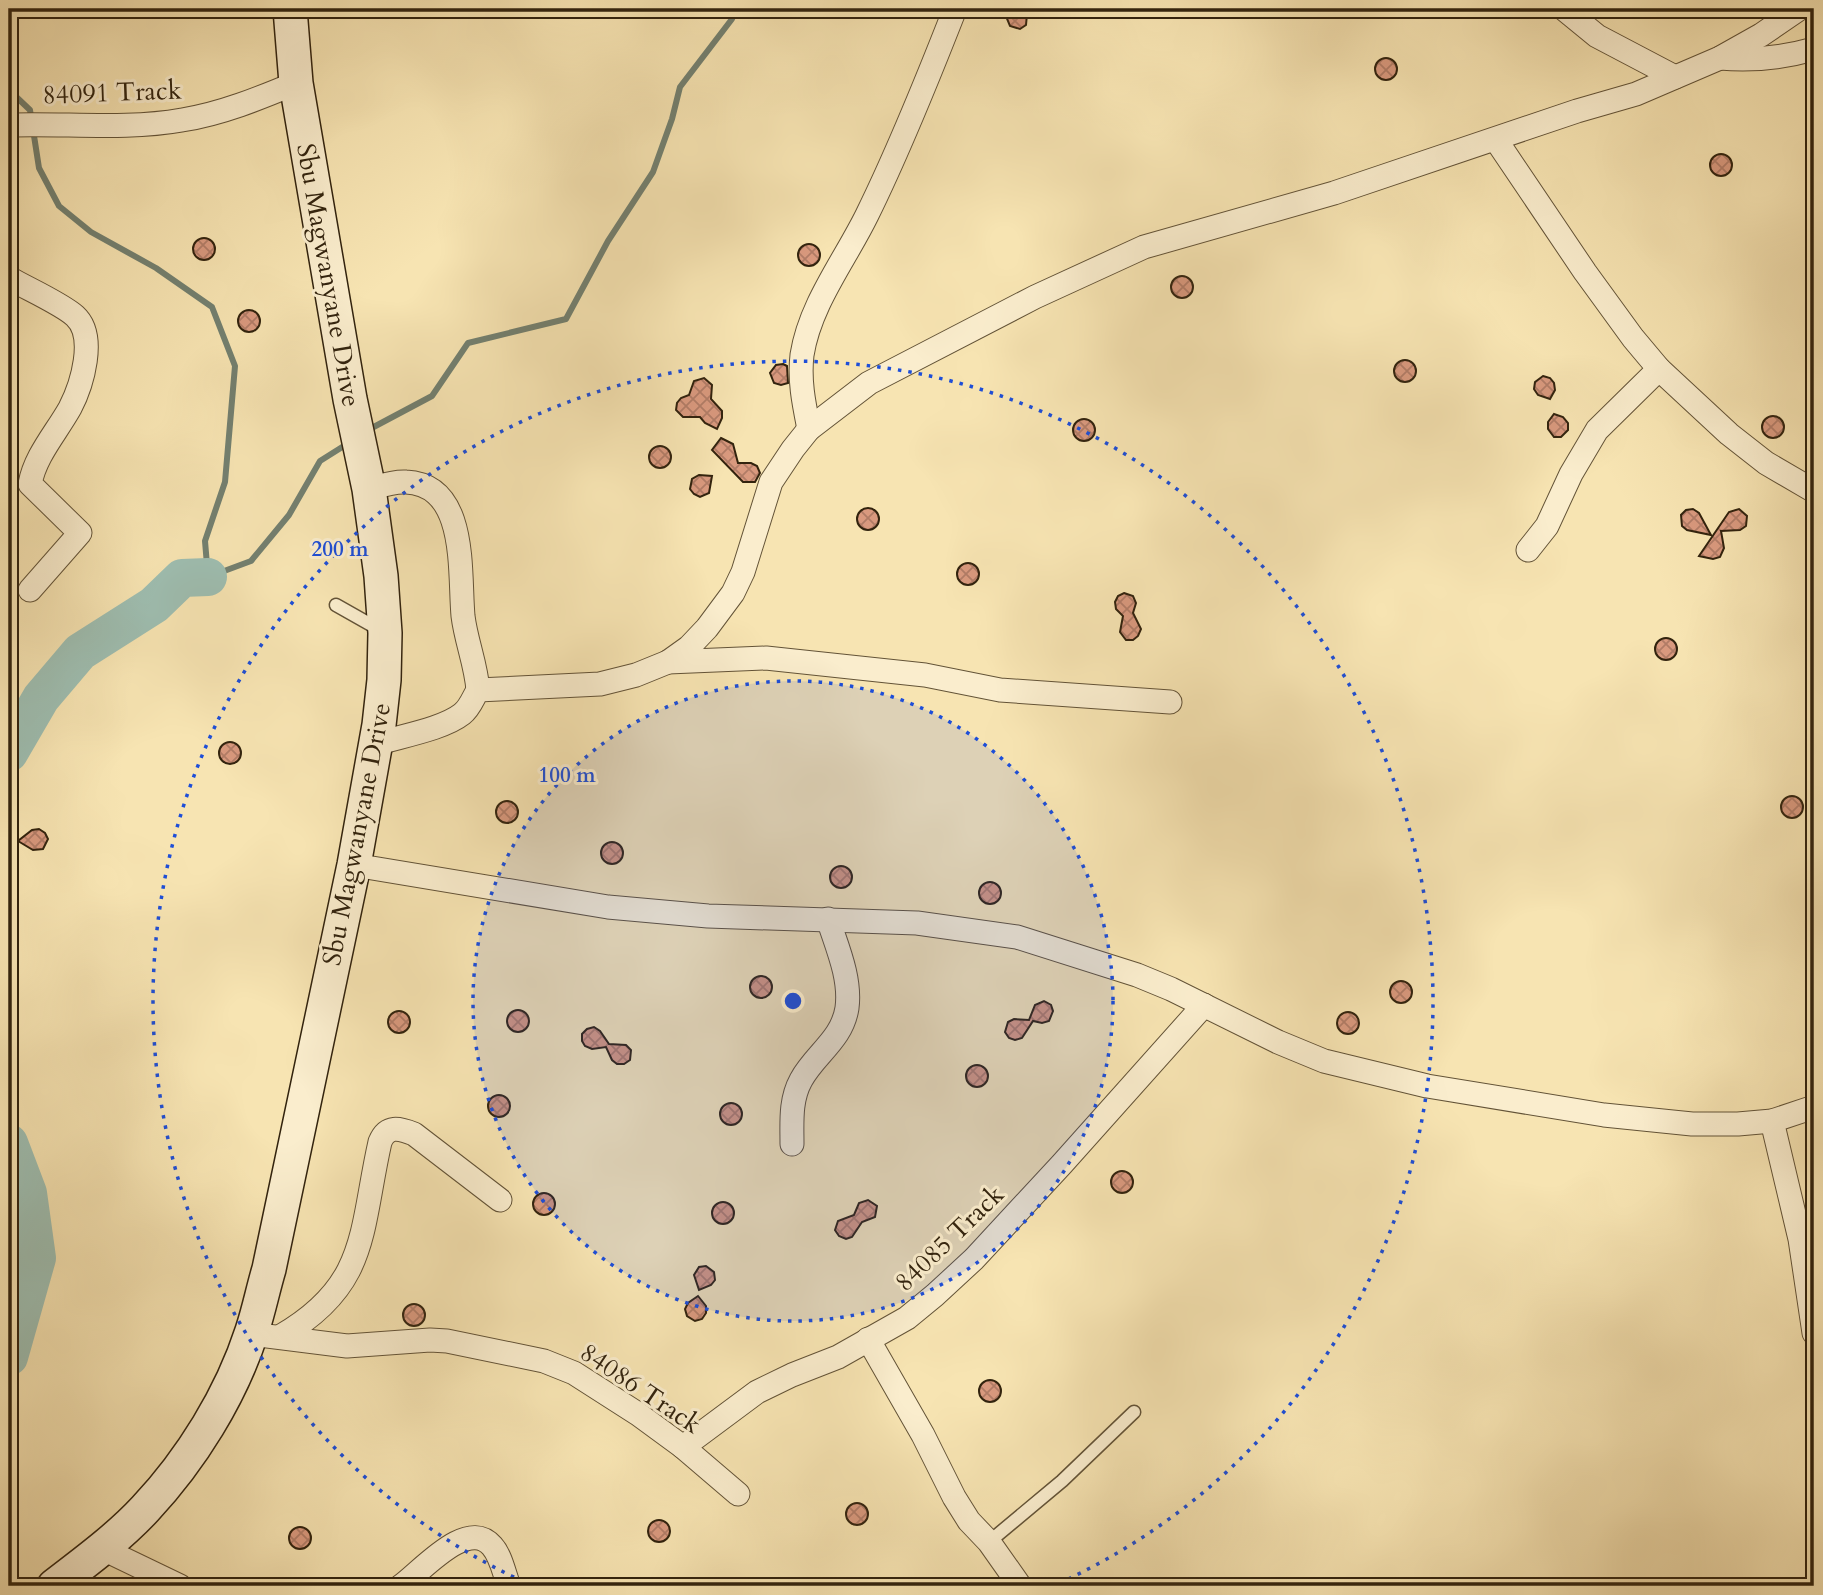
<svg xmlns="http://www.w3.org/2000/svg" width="1823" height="1595" viewBox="0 0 1823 1595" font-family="Cardo,serif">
  <defs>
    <pattern id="building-cross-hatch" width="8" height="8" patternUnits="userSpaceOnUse" patternTransform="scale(1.75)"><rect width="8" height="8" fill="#d9997e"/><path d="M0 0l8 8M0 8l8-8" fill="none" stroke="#b17c66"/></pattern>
  </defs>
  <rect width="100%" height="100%" fill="#f7e4b2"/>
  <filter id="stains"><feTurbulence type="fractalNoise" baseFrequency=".00286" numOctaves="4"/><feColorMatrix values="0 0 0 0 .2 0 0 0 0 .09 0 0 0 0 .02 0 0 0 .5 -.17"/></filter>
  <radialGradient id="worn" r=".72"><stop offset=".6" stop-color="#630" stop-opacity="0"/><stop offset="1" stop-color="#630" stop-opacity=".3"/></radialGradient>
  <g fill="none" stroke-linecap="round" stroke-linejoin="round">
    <!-- stream -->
    <g stroke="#738070" stroke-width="6">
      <polyline points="9,90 30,110 39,168 59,206 91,232 156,268 212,307 235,366 225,482 205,541 208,577 251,561 289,515 320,461 347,444"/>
      <polyline points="368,430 432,396 468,343 566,319 608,241 653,172 672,119 680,87 732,19 736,9"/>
    </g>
    <!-- river -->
    <g stroke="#9ebeb1" stroke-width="38">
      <polyline points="9,753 41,698 80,652 154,605 182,578 208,577"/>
      <polyline points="9,1143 28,1193 37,1258 9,1357"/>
    </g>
  </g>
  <!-- building -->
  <g fill="url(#building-cross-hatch)" stroke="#32230e" stroke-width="2">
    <polygon points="1003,9 1024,9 1027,14 1026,25 1020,29 1010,26"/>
    <circle cx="1386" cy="69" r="11"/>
    <circle cx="1721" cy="165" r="11"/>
    <circle cx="204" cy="249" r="11"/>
    <circle cx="809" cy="255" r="11"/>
    <circle cx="1182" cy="287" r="11"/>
    <circle cx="249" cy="321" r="11"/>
    <circle cx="1405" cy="371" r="11"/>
    <polygon points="783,364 787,366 788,383 781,385 774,383 770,373 776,365"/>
    <polygon points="1543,376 1550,378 1554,383 1555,390 1550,399 1538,395 1534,389 1535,382"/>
    <polygon points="704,378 712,385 711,399 722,411 722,418 717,429 705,423 700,417 683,417 676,410 677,403 681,398 689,395 694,381"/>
    <polygon points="1554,414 1563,417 1568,423 1568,430 1561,437 1554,437 1548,429 1548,422"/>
    <circle cx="1773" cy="427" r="11"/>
    <circle cx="1084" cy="430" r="11"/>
    <polygon points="721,438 733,444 738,463 751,463 757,466 760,473 755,482 743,482 712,450"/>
    <circle cx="660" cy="457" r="11"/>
    <polygon points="699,475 712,476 709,493 700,497 694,494 690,489 692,479"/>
    <circle cx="868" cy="519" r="11"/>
    <polygon points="1693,509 1699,513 1711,535 1687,530 1682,526 1681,515 1686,510"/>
    <polygon points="1739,509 1747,516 1746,526 1740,530 1721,531 1724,548 1720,557 1713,559 1699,556 1729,512"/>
    <circle cx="968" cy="574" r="11"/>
    <polygon points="1124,593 1133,596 1136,603 1133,613 1141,629 1138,636 1133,640 1126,640 1120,632 1123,616 1116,609 1115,602 1118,596"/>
    <circle cx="1666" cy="649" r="11"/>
    <circle cx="230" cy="753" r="11"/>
    <circle cx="1792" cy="807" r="11"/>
    <circle cx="507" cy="812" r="11"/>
    <polygon points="39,829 45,833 48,839 43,849 33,850 18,841 32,830"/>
    <circle cx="612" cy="853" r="11"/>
    <circle cx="841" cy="877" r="11"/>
    <circle cx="990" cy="893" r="11"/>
    <circle cx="761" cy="987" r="11"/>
    <circle cx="1401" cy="992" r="11"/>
    <polygon points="1044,1001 1051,1005 1053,1011 1049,1021 1042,1023 1033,1021 1022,1038 1015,1040 1009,1038 1005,1032 1008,1022 1014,1019 1029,1020 1035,1005"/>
    <circle cx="518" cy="1021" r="11"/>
    <circle cx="399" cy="1022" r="11"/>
    <circle cx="1348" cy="1023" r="11"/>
    <polygon points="594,1027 600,1031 609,1044 626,1045 631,1050 630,1060 624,1064 617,1064 612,1060 606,1047 592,1049 585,1046 582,1041 582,1034 587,1029"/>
    <circle cx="977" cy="1076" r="11"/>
    <circle cx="499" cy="1106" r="11"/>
    <circle cx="731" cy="1114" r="11"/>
    <circle cx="1122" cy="1182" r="11"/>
    <circle cx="544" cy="1204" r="11"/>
    <polygon points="868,1200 877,1206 875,1217 862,1222 852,1237 846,1239 839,1236 835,1230 838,1221 854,1215 859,1203"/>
    <circle cx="723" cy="1213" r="11"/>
    <polygon points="706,1266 714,1272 715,1280 711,1285 699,1290 694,1275 699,1267"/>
    <polygon points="698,1296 706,1306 706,1313 702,1319 695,1321 687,1316 685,1309 688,1303"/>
    <circle cx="414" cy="1315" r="11"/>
    <circle cx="990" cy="1391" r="11"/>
    <circle cx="857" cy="1514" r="11"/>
    <circle cx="659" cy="1531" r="11"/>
    <circle cx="300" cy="1538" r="11"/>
  </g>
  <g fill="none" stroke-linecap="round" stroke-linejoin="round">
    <defs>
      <g id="service">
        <polyline points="336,605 382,631"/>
        <polyline points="989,1542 1062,1481 1134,1412"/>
      </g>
      <g id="minor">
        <polyline points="1564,9 1597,36 1675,77"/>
        <path d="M1720,58C1754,61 1782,58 1814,49"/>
        <path d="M9,125C66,123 126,130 182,120C221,114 260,98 296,83"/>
        <polyline points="1496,140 1585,272 1633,338 1659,369 1729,434 1766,463 1814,491"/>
        <path d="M9,278C26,288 62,304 75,316C97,336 82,385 70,408C56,433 35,456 30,484L80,533L30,590"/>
        <path d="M809,429C804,404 799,381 802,355C810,304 845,260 867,215C900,148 928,78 955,9"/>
        <path d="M369,489C380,486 394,481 406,482C468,485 459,571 463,616C466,641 476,664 478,690"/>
        <polyline points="1528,550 1547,526 1571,474 1597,430 1659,369"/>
        <polyline points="668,662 766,658 925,675 1000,690 1170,702"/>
        <path d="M376,744C401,736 443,729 462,714C470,708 473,698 478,690L600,684L636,675L668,662L689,647L707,628L733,593L743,572L771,482L793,449L809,429L869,383L1035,297L1144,247L1334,193L1577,111L1636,94L1720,58L1761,35L1799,9"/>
        <polyline points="354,865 608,907 708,916 917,923 1017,937 1137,975 1171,989 1278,1042 1324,1061 1427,1086 1604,1115 1692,1124 1738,1124 1772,1121 1814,1107"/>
        <polyline points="1772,1121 1800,1239 1814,1333"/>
        <path d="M792,1144C792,1122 790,1100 801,1080C815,1054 842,1040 847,1008C851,978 837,947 828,919"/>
        <polyline points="251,1334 347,1346 430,1340 447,1341 544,1361 574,1373 638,1414 683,1447 738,1494"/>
        <path d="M281,1336C369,1285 360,1231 380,1142C387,1125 399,1128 414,1134L500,1200"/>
        <polyline points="868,1339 923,1435 954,1497 969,1521 989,1542 1020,1586"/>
        <polyline points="683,1447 757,1392 792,1375 838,1357 907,1318 935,1295 974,1259 1062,1164 1204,1005"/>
        <polyline points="101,1548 180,1586"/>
        <path d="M401,1586C421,1572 467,1517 492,1546C501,1556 504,1573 509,1586"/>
      </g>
      <path id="secondary" d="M54,1586C85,1562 118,1538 145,1509C191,1460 231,1396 252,1331C259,1310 263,1289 269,1269L354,865L379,725L384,680L385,633L381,576L369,489L350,399L296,83L290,9"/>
    </defs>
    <!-- service casing -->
    <use href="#service" stroke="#635337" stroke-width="15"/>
    <!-- minor casing -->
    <use href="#minor" stroke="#635337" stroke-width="25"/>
    <!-- secondary casing -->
    <use href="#secondary" stroke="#32230e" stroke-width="36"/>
    <!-- service -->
    <use href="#service" stroke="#faedcd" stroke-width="12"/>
    <!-- minor -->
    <use href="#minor" stroke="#faedcd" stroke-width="23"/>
    <!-- secondary -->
    <use href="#secondary" stroke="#faedcd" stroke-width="33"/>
  </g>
  <!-- distance rings -->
  <circle cx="793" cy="1001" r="320" fill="#1d4ed8" fill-opacity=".12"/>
  <g fill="none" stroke="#1d4ed8" stroke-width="3.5" stroke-dasharray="3.5 7">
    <circle cx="793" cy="1001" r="320"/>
    <path d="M533 1586A640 640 0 1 1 1053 1586"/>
  </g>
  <g text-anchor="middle" stroke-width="6" stroke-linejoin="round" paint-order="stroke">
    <!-- street labels -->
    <g font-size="26" fill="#32230e" stroke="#faedcd">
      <text transform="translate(112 92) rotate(-2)" y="9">84091 Track</text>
      <text transform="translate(329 275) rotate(80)" y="9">Sbu Magwanyane Drive</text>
      <text transform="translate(356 834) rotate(-79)" y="9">Sbu Magwanyane Drive</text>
      <text transform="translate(949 1238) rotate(-44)" y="9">84085 Track</text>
      <text transform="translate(641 1388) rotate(34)" y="9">84086 Track</text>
    </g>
  </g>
  <circle cx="793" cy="1001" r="10" fill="#1d4ed8" stroke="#faedcd" stroke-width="3.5"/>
  <g font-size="21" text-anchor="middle" font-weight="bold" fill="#1d4ed8" stroke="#faedcd" stroke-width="6" stroke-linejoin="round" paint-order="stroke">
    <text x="340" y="556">200 m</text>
    <text x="567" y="782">100 m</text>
  </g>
  <!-- margin -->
  <rect width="1823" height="1595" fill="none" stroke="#f7e4b2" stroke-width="35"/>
  <rect x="10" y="10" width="1802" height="1574" fill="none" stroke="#32230e" stroke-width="3.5"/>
  <rect x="18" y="18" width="1788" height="1560" fill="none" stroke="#32230e" stroke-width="2"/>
  <rect width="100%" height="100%" filter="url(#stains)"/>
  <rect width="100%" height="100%" fill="url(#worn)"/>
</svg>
